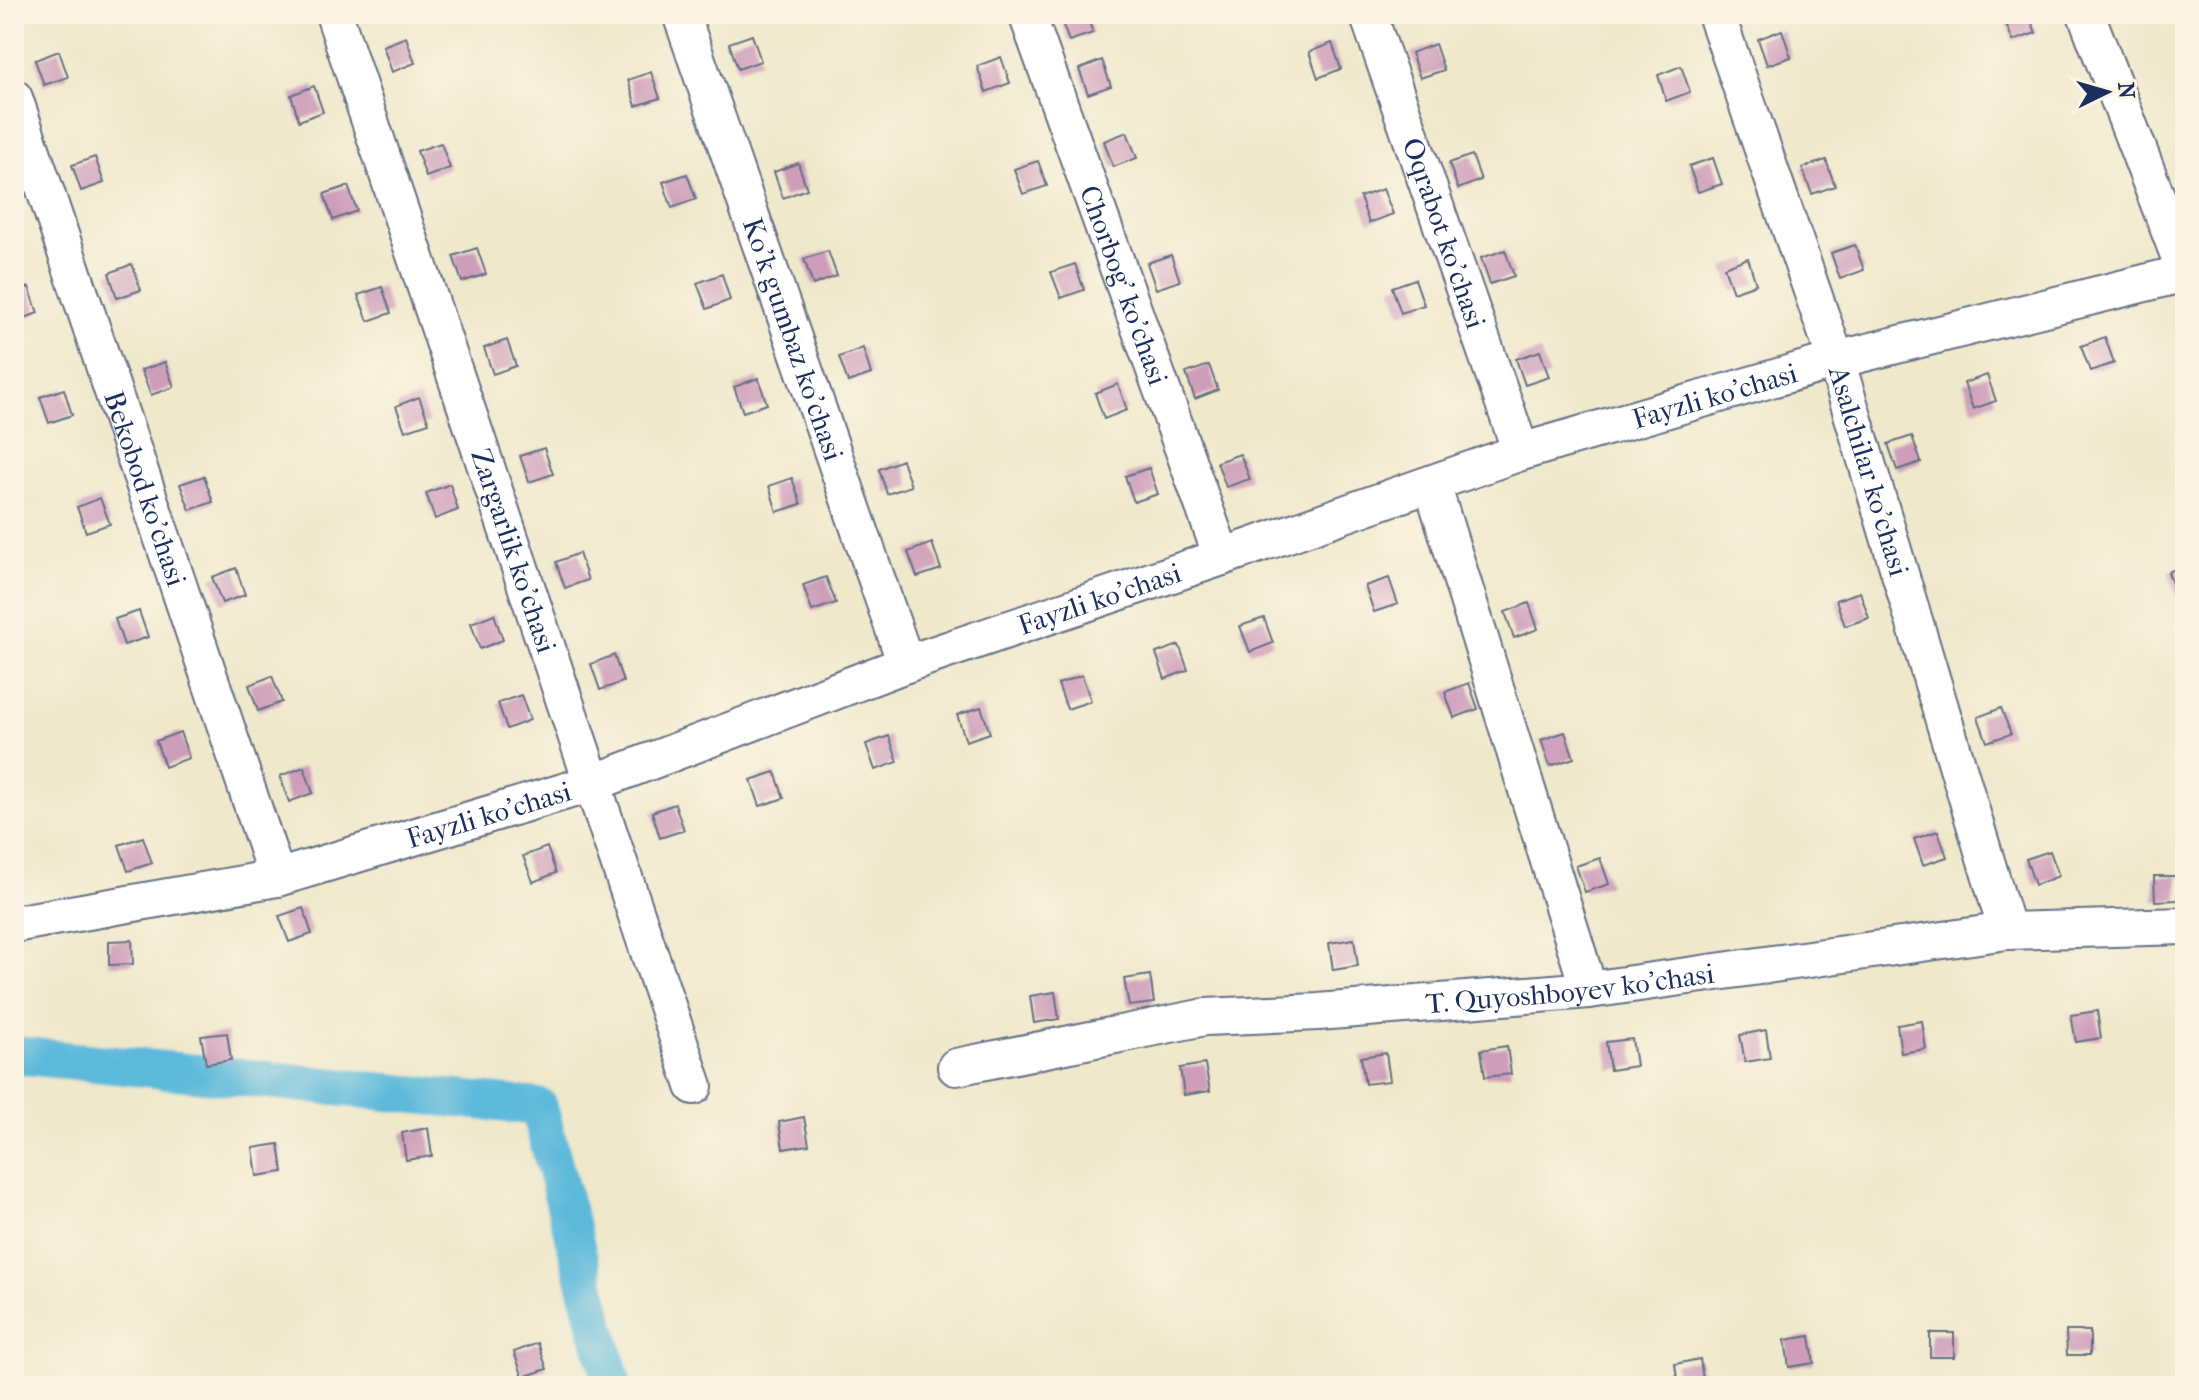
<svg xmlns="http://www.w3.org/2000/svg" width="2199" height="1400" viewBox="0 0 2199 1400" font-family="'IM FELL French Canon',serif">
  <rect width="100%" height="100%" fill="#fcf5e5"/>
  <filter id="ink" filterUnits="userSpaceOnUse"><feTurbulence type="fractalNoise" baseFrequency=".0125" numOctaves="2"/><feDisplacementMap in="SourceGraphic" scale="16" xChannelSelector="R" yChannelSelector="G"/><feConvolveMatrix kernelMatrix="1 2 1 2 8 2 1 2 1" color-interpolation-filters="sRGB"/></filter>
  <filter id="wash" filterUnits="userSpaceOnUse"><feTurbulence type="fractalNoise" baseFrequency=".006" numOctaves="4" result="noise"/><feDisplacementMap in="SourceGraphic" scale="32" xChannelSelector="R" yChannelSelector="G"/><feGaussianBlur stdDeviation="1.8" result="paint"/><feColorMatrix in="noise" values="0 0 0 0 0 0 0 0 0 0 0 0 0 0 0 0 0 1.4 0 .05"/><feComposite in="paint" operator="in"/></filter>
  <g filter="url(#wash)">
    <rect width="100%" height="100%" fill="#efe8cb"/>
    <g fill="none" stroke-linecap="round" stroke-linejoin="round">
      <!-- canal -->
      <polyline stroke="#5cb9da" stroke-width="38" points="14,1055 539,1107 613,1386"/>
    </g>
    <g id="blocks">
      <!-- building -->
      <g fill="#ce9dba">
        <polygon points="1063,14 1086,14 1093,33 1069,41 1059,15"/>
        <polygon points="2008,14 2029,14 2036,33 2013,41 2003,16"/>
        <polygon points="1782,30 1791,57 1767,65 1758,39"/>
        <polygon points="752,35 761,61 738,69 729,43"/>
        <polygon points="406,37 415,63 392,72 383,46"/>
        <polygon points="1332,43 1341,69 1318,78 1309,52"/>
        <polygon points="1435,44 1444,70 1420,78 1411,53"/>
        <polygon points="59,51 68,77 44,85 35,60"/>
        <polygon points="1001,57 1010,83 986,92 977,66"/>
        <polygon points="1102,60 1111,86 1088,94 1079,69"/>
        <polygon points="1681,66 1690,92 1666,101 1658,75"/>
        <polygon points="651,72 660,98 636,106 628,80"/>
        <polygon points="314,86 323,112 299,121 291,95"/>
        <polygon points="1127,132 1137,158 1113,167 1104,141"/>
        <polygon points="441,143 450,168 426,177 417,151"/>
        <polygon points="1472,155 1481,180 1458,189 1449,163"/>
        <polygon points="95,157 104,183 81,191 72,165"/>
        <polygon points="1713,158 1722,184 1698,192 1689,166"/>
        <polygon points="1826,160 1835,186 1812,194 1802,168"/>
        <polygon points="1038,161 1047,186 1023,194 1014,169"/>
        <polygon points="798,163 807,189 783,198 774,172"/>
        <polygon points="687,174 696,199 672,208 663,182"/>
        <polygon points="348,186 357,211 333,220 324,194"/>
        <polygon points="1383,189 1393,214 1369,223 1360,197"/>
        <polygon points="1855,245 1864,270 1840,279 1831,253"/>
        <polygon points="477,248 486,274 462,282 453,256"/>
        <polygon points="1505,250 1514,276 1490,284 1481,258"/>
        <polygon points="828,251 837,276 813,285 804,259"/>
        <polygon points="1171,255 1180,281 1156,289 1147,263"/>
        <polygon points="1748,258 1756,284 1733,292 1724,267"/>
        <polygon points="132,264 141,290 117,298 109,273"/>
        <polygon points="1075,264 1084,290 1061,298 1051,272"/>
        <polygon points="722,274 730,300 707,309 697,283"/>
        <polygon points="1415,279 1424,305 1401,313 1392,287"/>
        <polygon points="29,287 38,313 15,322 14,293"/>
        <polygon points="382,287 391,313 368,321 358,295"/>
        <polygon points="2105,337 2114,363 2090,371 2081,346"/>
        <polygon points="507,340 516,366 493,374 484,348"/>
        <polygon points="863,348 871,374 848,382 839,357"/>
        <polygon points="1540,351 1549,377 1525,385 1516,359"/>
        <polygon points="165,362 174,387 151,395 141,370"/>
        <polygon points="1209,365 1218,390 1195,399 1186,373"/>
        <polygon points="1987,375 1996,401 1973,409 1964,383"/>
        <polygon points="758,378 767,404 743,412 734,387"/>
        <polygon points="1118,384 1127,410 1104,419 1095,393"/>
        <polygon points="64,389 72,415 49,423 40,397"/>
        <polygon points="419,397 429,423 405,431 396,406"/>
        <polygon points="1912,436 1921,462 1897,470 1888,444"/>
        <polygon points="544,448 553,474 529,482 520,456"/>
        <polygon points="1240,454 1250,479 1226,487 1217,462"/>
        <polygon points="902,460 911,486 887,494 879,469"/>
        <polygon points="1149,468 1158,494 1134,502 1125,476"/>
        <polygon points="204,476 213,502 190,510 180,484"/>
        <polygon points="792,478 801,504 777,512 769,486"/>
        <polygon points="450,484 458,510 435,519 426,493"/>
        <polygon points="100,498 110,524 86,532 77,507"/>
        <polygon points="932,543 941,569 917,577 908,552"/>
        <polygon points="579,553 588,580 565,588 556,562"/>
        <polygon points="2185,565 2185,594 2177,597 2168,572"/>
        <polygon points="236,568 245,595 222,603 212,577"/>
        <polygon points="826,577 836,603 812,611 803,585"/>
        <polygon points="1389,578 1398,604 1374,612 1365,586"/>
        <polygon points="1860,592 1869,618 1845,626 1836,600"/>
        <polygon points="1529,603 1538,629 1514,638 1505,612"/>
        <polygon points="139,611 148,637 124,645 115,619"/>
        <polygon points="494,614 503,640 480,649 471,623"/>
        <polygon points="1264,618 1273,643 1250,652 1240,626"/>
        <polygon points="1179,645 1188,670 1165,679 1156,653"/>
        <polygon points="614,655 623,682 600,690 591,664"/>
        <polygon points="1082,675 1091,701 1067,709 1058,684"/>
        <polygon points="272,676 282,702 258,711 249,685"/>
        <polygon points="1469,683 1478,709 1454,718 1445,692"/>
        <polygon points="521,695 530,720 507,729 498,703"/>
        <polygon points="981,707 990,733 966,741 957,715"/>
        <polygon points="2001,708 2011,734 1987,742 1978,717"/>
        <polygon points="180,732 189,758 165,767 156,741"/>
        <polygon points="1565,732 1574,758 1550,766 1541,740"/>
        <polygon points="889,736 898,762 875,770 866,744"/>
        <polygon points="304,767 313,793 289,802 280,776"/>
        <polygon points="775,772 784,798 760,806 751,780"/>
        <polygon points="675,804 684,830 660,838 652,812"/>
        <polygon points="1938,831 1947,857 1923,865 1914,839"/>
        <polygon points="143,837 152,863 128,871 119,845"/>
        <polygon points="547,847 556,873 533,882 523,856"/>
        <polygon points="2050,851 2059,876 2035,885 2026,859"/>
        <polygon points="1600,858 1609,884 1585,892 1576,866"/>
        <polygon points="2154,876 2178,876 2178,900 2155,901"/>
        <polygon points="303,908 312,934 289,942 279,916"/>
        <polygon points="1354,939 1358,966 1333,970 1329,943"/>
        <polygon points="132,940 133,964 109,965 109,941"/>
        <polygon points="1150,975 1154,1003 1129,1006 1124,979"/>
        <polygon points="1055,992 1059,1019 1034,1023 1030,996"/>
        <polygon points="2097,1011 2101,1038 2076,1042 2071,1015"/>
        <polygon points="1922,1021 1926,1049 1901,1053 1897,1025"/>
        <polygon points="1766,1030 1770,1058 1745,1062 1740,1035"/>
        <polygon points="227,1033 231,1060 206,1064 201,1036"/>
        <polygon points="1632,1039 1636,1066 1610,1070 1606,1042"/>
        <polygon points="1507,1046 1511,1074 1485,1077 1481,1050"/>
        <polygon points="1386,1053 1390,1081 1365,1084 1361,1057"/>
        <polygon points="1205,1064 1210,1091 1184,1095 1180,1068"/>
        <polygon points="804,1117 809,1145 783,1149 779,1122"/>
        <polygon points="428,1128 432,1156 406,1160 402,1133"/>
        <polygon points="279,1144 283,1172 257,1176 253,1148"/>
        <polygon points="2066,1331 2090,1331 2090,1355 2067,1355"/>
        <rect x="1930" y="1333" width="24" height="24"/>
        <polygon points="1810,1336 1814,1363 1789,1367 1785,1340"/>
        <polygon points="538,1343 547,1369 523,1377 514,1352"/>
        <polygon points="1700,1359 1704,1386 1678,1386 1675,1364"/>
      </g>
    </g>
  </g>
  <g filter="url(#ink)">
    <use href="#blocks" fill-opacity="0" stroke="#657084" stroke-width="2"/>
    <g fill="none" stroke-linecap="round" stroke-linejoin="round">
      <defs>
        <g id="street">
          <path id="s1" d="M334,14L694,1086"/>
          <path id="s2" d="M681,14L906,664"/>
          <path id="s3" d="M1027,14L1222,557"/>
          <path id="s4" d="M1368,14L1521,452"/>
          <path id="s5" d="M1716,14L1836,360L2007,931"/>
          <polyline points="2086,14 2185,271"/>
          <path id="s6" d="M14,98L277,878"/>
          <polyline points="1432,484 1589,990"/>
          <path id="s7" d="M14,924L277,878L593,783L906,664L1222,557L1521,452L1836,360L2185,273"/>
          <path id="s8" d="M956,1067L1205,1017L1318,1012L1589,990L2007,931L2185,926"/>
        </g>
      </defs>
      <!-- street casing -->
      <use href="#street" stroke="#657084" stroke-width="40"/>
      <!-- street -->
      <use href="#street" stroke="#fff" stroke-width="36"/>
    </g>
  </g>
  <g text-anchor="middle" stroke-width="6" stroke-linejoin="round" paint-order="stroke">
    <!-- street labels -->
    <g font-size="28" fill="#1b2f5e" stroke="#fcf5e5">
      <text dy="10" stroke="none"><textPath href="#s4" startOffset="232">Oqrabot ko'chasi</textPath></text>
      <text dy="10" stroke="none"><textPath href="#s3" startOffset="288">Chorbog' ko'chasi</textPath></text>
      <text dy="10" stroke="none"><textPath href="#s2" startOffset="344">Ko'k gumbaz ko'chasi</textPath></text>
      <text dy="10" stroke="none"><textPath href="#s7" startOffset="1784">Fayzli ko'chasi</textPath></text>
      <text dy="10" stroke="none"><textPath href="#s5" startOffset="482">Asalchilar ko'chasi</textPath></text>
      <text dy="10" stroke="none"><textPath href="#s6" startOffset="412">Bekobod ko'chasi</textPath></text>
      <text dy="10" stroke="none"><textPath href="#s1" startOffset="566">Zargarlik ko'chasi</textPath></text>
      <text dy="10" stroke="none"><textPath href="#s7" startOffset="1136">Fayzli ko'chasi</textPath></text>
      <text dy="10" stroke="none"><textPath href="#s7" startOffset="488">Fayzli ko'chasi</textPath></text>
      <text dy="10" stroke="none"><textPath href="#s8" startOffset="620">T. Quyoshboyev ko'chasi</textPath></text>
    </g>
  </g>
  <!-- margin -->
  <rect width="2199" height="1400" fill="none" stroke="#fcf5e5" stroke-width="48"/>
  <!-- north arrow -->
  <g transform="translate(2107 92) rotate(85)" stroke="#fcf5e5" stroke-width="6" paint-order="stroke">
  <path d="M0-6L14 30L0 20L-14 30Z" fill="#1b2f5e"/>
  <text y="-12" font-size="22" font-weight="bold" text-anchor="middle" fill="#1b2f5e">N</text>
  </g>
</svg>
